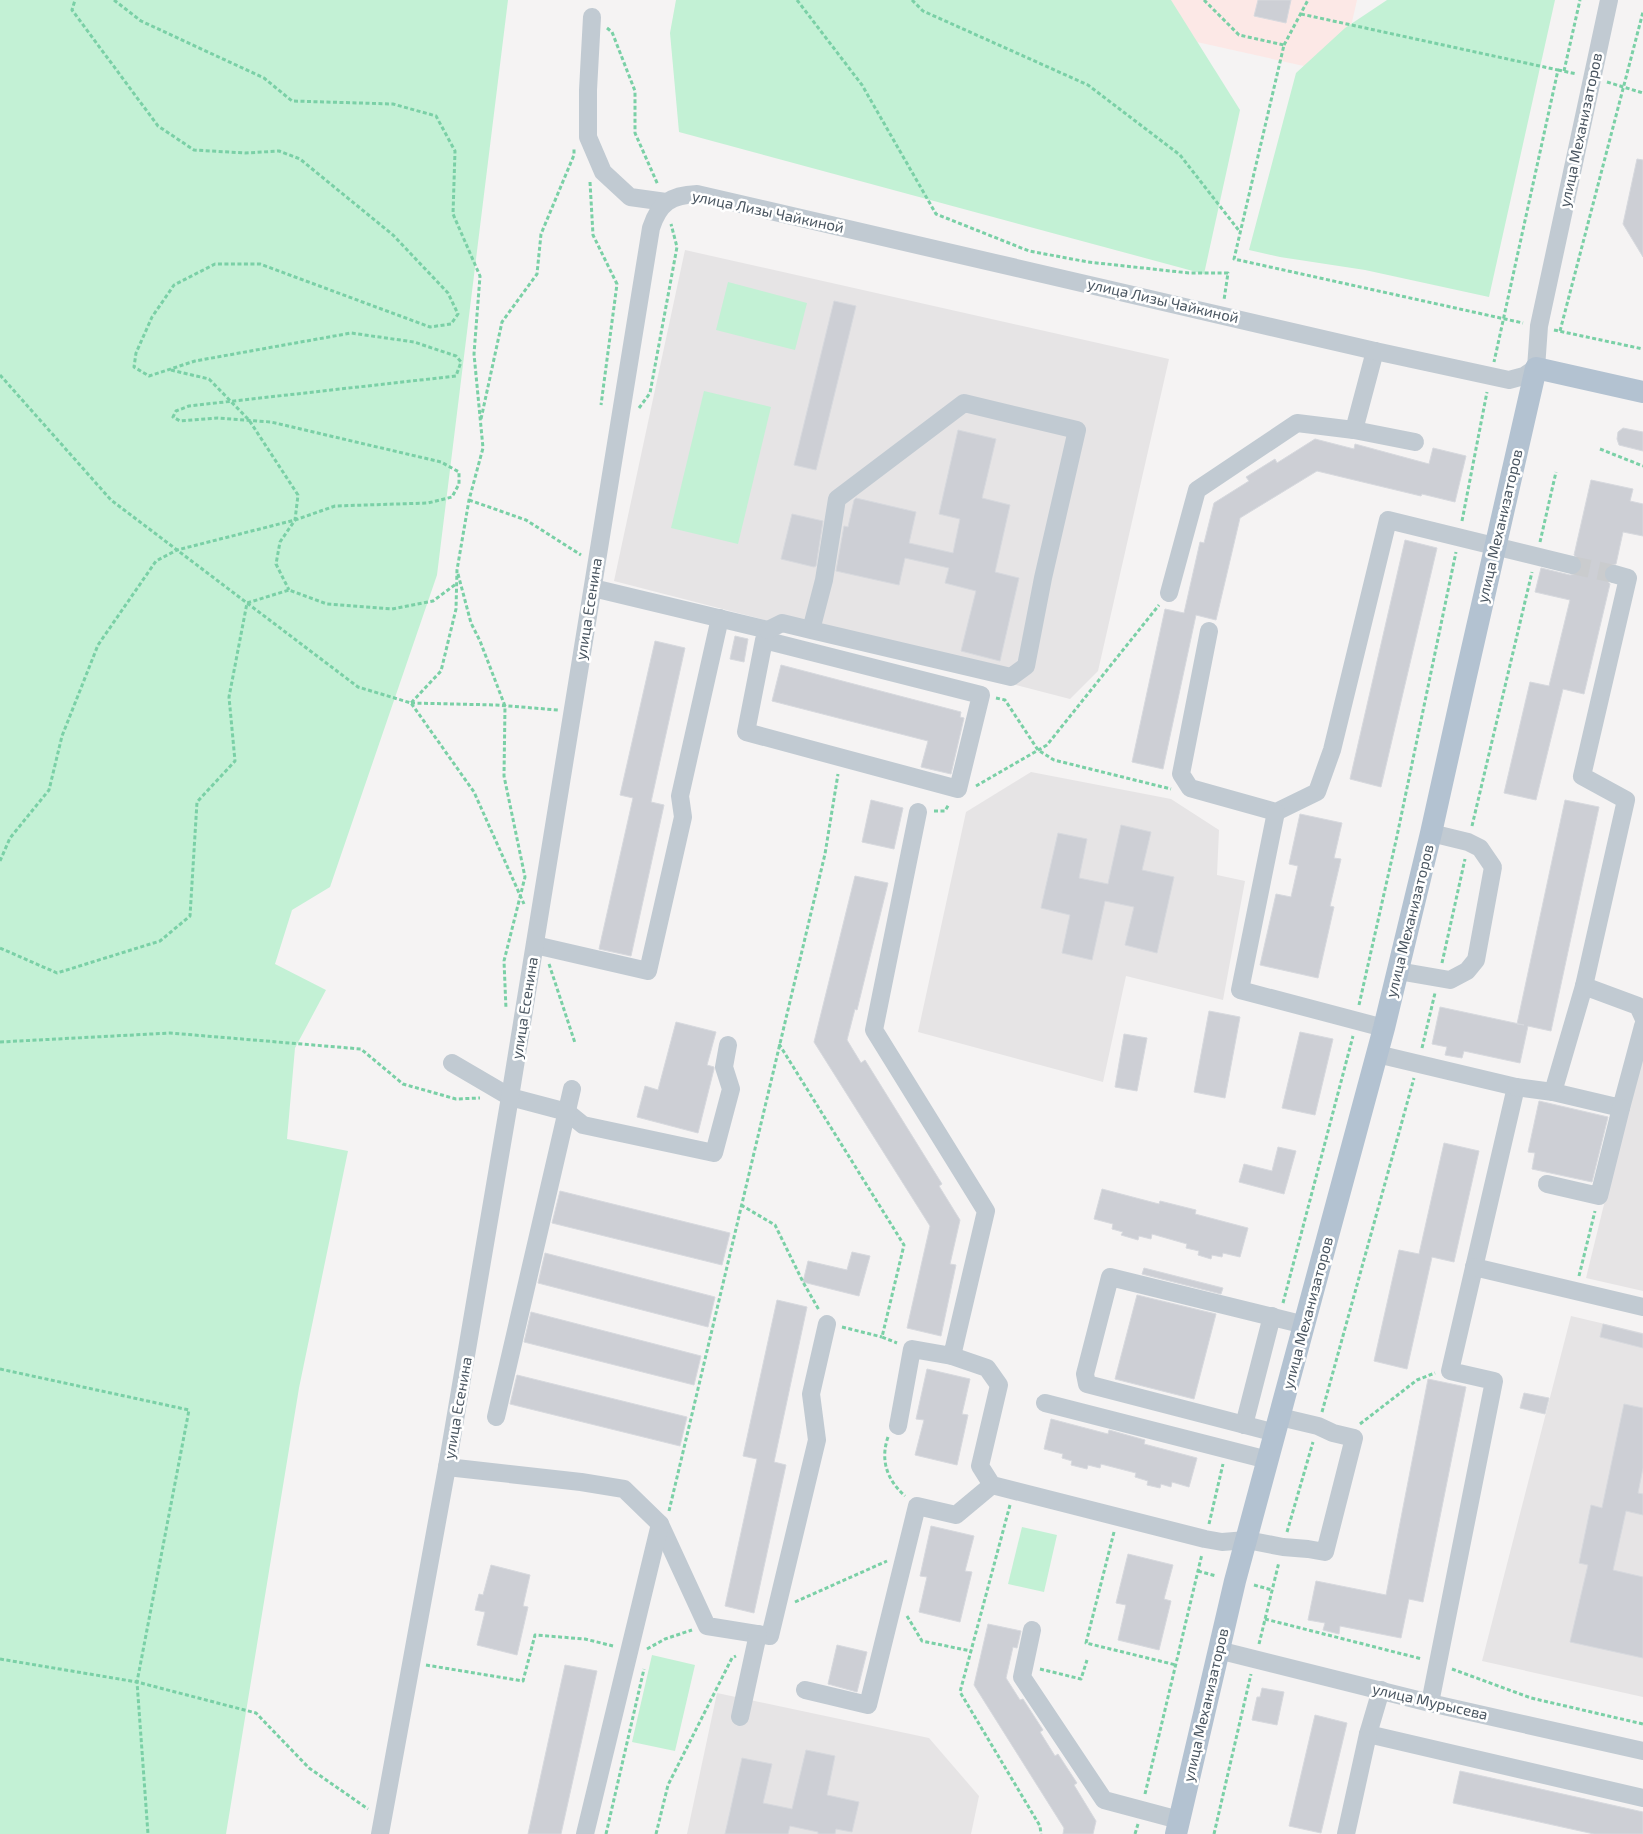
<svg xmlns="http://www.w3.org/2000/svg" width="1643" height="1834" viewBox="0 0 1643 1834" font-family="'Exo 2',sans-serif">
  <rect width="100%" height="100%" fill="#f5f3f3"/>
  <!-- education -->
  <g fill="#e6e4e5">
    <polygon points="685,250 1169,359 1098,671 1070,699 614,581"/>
    <polygon points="1031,772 1171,799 1219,830 1217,875 1245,881 1223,1000 1126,976 1103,1082 918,1032 966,812"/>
    <polygon points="1643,1045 1643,1291 1586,1278"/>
    <polygon points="1571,1316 1643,1333 1643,1697 1482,1661"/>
    <polygon points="717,1693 929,1738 979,1796 971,1834 687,1834"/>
  </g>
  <!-- medical -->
  <polygon fill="#fce8e6" points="1112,0 1357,0 1340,74 1107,22"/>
  <!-- green -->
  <g fill="#c3f1d5">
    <polygon points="0,0 508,0 437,575 330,887 292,910 275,964 326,990 295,1048 287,1139 348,1151 299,1388 226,1834 0,1834"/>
    <polygon points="676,0 1171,0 1240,110 1204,274 679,132 670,33"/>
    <polygon points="1387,0 1555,0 1489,297 1365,270 1280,257 1249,250 1296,73 1345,28"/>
    <polygon points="728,282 807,303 795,350 716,330"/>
    <polygon points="704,391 771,407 738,544 671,528"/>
    <polygon points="1022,1527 1057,1535 1044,1592 1008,1584"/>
    <polygon points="652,1655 695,1665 675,1751 632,1742"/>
  </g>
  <!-- building -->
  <g fill="#cdcfd5" stroke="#d7d9de">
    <polygon points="1258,0 1291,0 1286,23 1254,16"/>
    <polygon points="1637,159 1643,160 1643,257 1623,224"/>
    <polygon points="834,301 856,306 816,470 794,465"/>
    <polygon points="1623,428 1643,432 1643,451 1619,445 1617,439 1618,432"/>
    <polygon points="958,430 996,439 982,498 1010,505 995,572 1019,578 1000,661 961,651 976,591 945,583 949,568 905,558 899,585 836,571 844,526 848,527 854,500 856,498 916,512 909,543 953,553 960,519 939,514"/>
    <polygon points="1315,439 1354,449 1355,444 1429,464 1433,448 1466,456 1455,502 1422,494 1421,496 1317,471 1240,518 1216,620 1196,615 1163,769 1132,762 1165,609 1184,613 1200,542 1204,543 1214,503 1249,481 1246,477 1275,459 1277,463"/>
    <polygon points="1591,480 1633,489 1630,501 1643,504 1643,536 1623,532 1616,564 1607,566 1604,571 1604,577 1610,584 1584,694 1563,689 1536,800 1504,793 1530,682 1549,686 1570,600 1535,592 1541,568 1570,575 1579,573 1582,568 1582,562 1574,555"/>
    <polygon points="792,514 823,521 816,566 814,567 781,559"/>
    <polygon points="1405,540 1437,548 1381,787 1350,779"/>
    <polygon points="735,636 748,639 744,662 730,659"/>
    <polygon points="655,641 685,648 651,802 664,805 631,956 599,949 633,798 620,795"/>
    <polygon points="781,665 961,712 960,717 964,718 951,774 921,767 928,741 772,701"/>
    <polygon points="871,800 903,808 894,849 862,842"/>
    <polygon points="1565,800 1599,807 1551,1031 1528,1026 1520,1063 1464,1051 1462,1058 1445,1055 1447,1047 1432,1044 1440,1007 1524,1025 1517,1024"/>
    <polygon points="1300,814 1342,823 1334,858 1341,859 1330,906 1334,907 1318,978 1260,965 1276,894 1291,897 1298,866 1289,864"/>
    <polygon points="1121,825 1151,832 1142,870 1174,877 1157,953 1125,945 1134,907 1105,901 1092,960 1062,953 1070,915 1041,908 1058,833 1087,839 1079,878 1108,884"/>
    <polygon points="855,876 888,883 857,1010 855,1009 847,1040 861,1063 865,1060 942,1184 939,1186 960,1220 950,1264 956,1265 941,1336 907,1328 930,1226 814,1042"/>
    <polygon points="1209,1011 1240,1017 1225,1098 1194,1092"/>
    <polygon points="676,1022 716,1032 707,1065 714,1067 714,1069 698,1133 637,1117 645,1086 658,1090"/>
    <polygon points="1300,1032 1333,1039 1315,1115 1282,1108"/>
    <polygon points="1124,1034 1147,1038 1137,1091 1115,1087"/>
    <polygon points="1539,1101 1608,1117 1592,1182 1532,1169 1535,1153 1528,1152"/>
    <polygon points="1444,1143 1479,1151 1454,1262 1432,1257 1407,1369 1374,1361 1399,1250 1419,1254"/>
    <polygon points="1278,1147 1296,1151 1284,1194 1239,1182 1244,1164 1272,1171"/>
    <polygon points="1102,1189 1159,1204 1160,1201 1196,1210 1195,1214 1248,1228 1240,1257 1223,1253 1222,1257 1212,1255 1211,1259 1198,1255 1199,1251 1186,1248 1187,1244 1152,1234 1151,1239 1139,1236 1138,1240 1121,1235 1123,1232 1112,1229 1113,1224 1094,1219"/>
    <polygon points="560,1191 730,1233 722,1265 552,1223"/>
    <polygon points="852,1252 870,1256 859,1296 803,1282 808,1261 847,1270"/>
    <polygon points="545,1253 715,1297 708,1327 538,1283"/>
    <polygon points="1144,1268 1223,1288 1221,1294 1142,1274"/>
    <polygon points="1137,1295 1216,1314 1194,1399 1115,1379"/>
    <polygon points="777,1300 807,1307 774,1462 786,1465 754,1613 725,1606 757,1459 743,1456"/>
    <polygon points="531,1312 701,1356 694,1385 524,1342"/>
    <polygon points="1603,1324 1643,1334 1643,1348 1600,1337"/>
    <polygon points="927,1369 970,1379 962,1414 968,1415 957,1465 915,1455 924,1420 916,1419"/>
    <polygon points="517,1375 687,1417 680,1446 510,1404"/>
    <polygon points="1428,1379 1466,1387 1423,1602 1409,1599 1401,1638 1340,1626 1339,1634 1323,1630 1325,1623 1308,1620 1316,1581 1386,1595"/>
    <polygon points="1524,1393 1549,1398 1545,1414 1520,1408"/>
    <polygon points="1624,1404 1643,1408 1643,1468 1638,1493 1643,1494 1643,1515 1626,1511 1613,1570 1643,1577 1643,1658 1570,1642 1588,1565 1579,1563 1591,1505 1602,1508"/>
    <polygon points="1051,1419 1108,1434 1109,1430 1145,1440 1144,1444 1197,1458 1189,1487 1172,1482 1171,1487 1161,1484 1160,1488 1147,1485 1148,1481 1135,1477 1136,1473 1101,1464 1100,1468 1088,1465 1087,1469 1071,1465 1072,1461 1062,1458 1063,1454 1044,1449"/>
    <polygon points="931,1526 974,1536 965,1571 972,1572 960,1622 919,1612 927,1577 920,1576"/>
    <polygon points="1128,1554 1173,1565 1164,1599 1171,1601 1159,1650 1118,1640 1126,1605 1116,1603"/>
    <polygon points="491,1565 530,1575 523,1606 528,1607 517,1655 477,1645 485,1612 475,1610 479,1594 483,1595"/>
    <polygon points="988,1624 1021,1631 1017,1648 1013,1647 1006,1678 1020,1700 1023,1699 1043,1730 1040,1732 1055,1756 1058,1754 1077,1783 1074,1785 1096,1821 1093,1834 1063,1834 1064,1828 974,1685"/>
    <polygon points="837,1645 867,1652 857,1692 828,1684"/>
    <polygon points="565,1665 597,1671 561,1834 528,1834"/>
    <polygon points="1262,1688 1284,1692 1277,1725 1252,1720 1257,1697 1260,1697"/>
    <polygon points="1315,1715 1347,1723 1321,1833 1289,1826"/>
    <polygon points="806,1750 835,1756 827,1795 859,1802 852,1832 836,1829 835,1834 818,1834 818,1832 790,1826 788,1834 725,1834 742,1758 772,1764 763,1803 792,1809"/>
    <polygon points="1460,1771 1643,1812 1643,1834 1594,1834 1453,1803"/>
  </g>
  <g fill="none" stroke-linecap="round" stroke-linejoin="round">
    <!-- minor-tunnel -->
    <polyline stroke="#caccce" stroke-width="18" stroke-dasharray="18 9" stroke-linecap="butt" points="1572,565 1614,574"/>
    <!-- path -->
    <g stroke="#7ad0a6" stroke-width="3" stroke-dasharray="4 2.5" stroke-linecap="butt">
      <polyline points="114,0 141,21 264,78 292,101 393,104 436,116 455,151 453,214 480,276 474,354 483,448 469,500 457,570 456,609 441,671 411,703"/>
      <polyline points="797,0 862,85 936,214 1029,251 1088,262 1189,273 1228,273 1224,300"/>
      <polyline points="912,0 923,11 1088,85 1180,155 1240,232"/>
      <polyline points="1204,0 1239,35 1284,45 1234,259 1523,323"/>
      <polyline points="1301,14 1558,70 1494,362"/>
      <polyline points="607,28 612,32 635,91 635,133 658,185"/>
      <polyline points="1284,45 1308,0"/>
      <polyline points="1558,70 1577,74"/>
      <polyline points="1564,71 1580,0"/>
      <polyline points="1607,82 1643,93"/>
      <polyline points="590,182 593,235 617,284 601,405"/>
      <polyline points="1554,330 1643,349"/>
      <polyline points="1560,331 1643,12"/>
      <polyline points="171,370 209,379 249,420 298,495 295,520 280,542 276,564 289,590"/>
      <polyline points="0,375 111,500 358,687 411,703 474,792 524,904"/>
      <polyline points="639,408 650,393 677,247 671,224"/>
      <polyline points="481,419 502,322 537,274 541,234 574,155 574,148"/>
      <polyline points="1600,449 1643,466"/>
      <polyline points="469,500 526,520 581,555"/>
      <polyline points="1462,521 1487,392"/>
      <polyline points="1540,542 1556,472"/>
      <polyline points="458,574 471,623 480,641 505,706 504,776 525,877 504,961 506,1009"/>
      <polyline points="996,698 1005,700 1038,750 1054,760 1171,789"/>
      <polyline points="411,703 496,705 558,710"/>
      <polyline points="976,786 1047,745 1159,605"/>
      <polyline points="934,811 945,811 949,804"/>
      <polyline points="1472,826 1532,572"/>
      <polyline points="0,861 10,838 49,790 62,736 98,645 156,561 177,550 295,520 335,506 428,503 452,497 459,484 459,472 441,462 271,422 218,418 180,421 173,417 176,411 189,406 456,376 461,362 456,356 414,342 351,333 195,361 149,376 134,367 136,353 152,317 174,285 215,264 260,264 430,327 451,324 458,314 448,293 393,235 300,159 279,151 245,153 194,150 158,126 72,10 75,0"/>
      <polyline points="0,948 57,973 160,941 190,916 197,802 235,761 229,697 247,603 289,590 327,604 392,609 433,601 456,584"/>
      <polyline points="1442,963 1465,859"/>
      <polyline points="549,964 575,1043"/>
      <polyline points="1359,1005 1397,836 1456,552"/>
      <polyline points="0,1042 170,1033 361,1049 403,1084 456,1099 480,1098"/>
      <polyline points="779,1044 904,1245 882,1337 897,1343"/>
      <polyline points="1422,1048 1435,993"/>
      <polyline points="741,1205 775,1225 803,1282 819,1310"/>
      <polyline points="1579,1276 1595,1211"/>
      <polyline points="1283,1303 1353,1036"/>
      <polyline points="842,1327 882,1337"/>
      <polyline points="0,1369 189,1410 137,1682 148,1834"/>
      <polyline points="1322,1412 1414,1078"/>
      <polyline points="1360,1424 1417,1380 1435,1373"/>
      <path d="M888,1437C880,1460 887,1480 905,1496"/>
      <polyline points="1010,1505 960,1692 1040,1826 1041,1834"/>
      <polyline points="669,1511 825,854 838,774"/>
      <polyline points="1209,1524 1223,1464"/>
      <polyline points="1114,1532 1086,1643 1176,1665"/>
      <polyline points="1287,1532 1313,1442"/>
      <polyline points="1198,1571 1216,1576"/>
      <polyline points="1254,1585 1272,1590"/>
      <polyline points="795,1602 887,1561"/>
      <polyline points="907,1616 922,1641 971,1651"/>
      <polyline points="1265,1619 1422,1659"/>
      <polyline points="1259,1644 1279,1562"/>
      <polyline points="647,1649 665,1639 692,1630"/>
      <polyline points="0,1659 137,1682 256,1713 309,1768 368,1809"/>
      <polyline points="426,1665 523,1681 535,1635 585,1639 613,1646"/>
      <polyline points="1040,1669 1081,1679 1087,1660"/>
      <polyline points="1452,1669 1531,1698 1643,1724"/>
      <polyline points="1145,1794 1202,1554"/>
      <polyline points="606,1834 644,1669"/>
      <polyline points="656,1834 668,1785 732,1658 736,1656"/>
      <polyline points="1135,1834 1138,1824"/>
      <polyline points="1214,1834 1251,1674"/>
    </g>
    <!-- minor -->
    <g stroke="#c1cad2" stroke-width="18">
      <polyline points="592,17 588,90 588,137 603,172 630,197 666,202"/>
      <polyline points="1354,430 1415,442"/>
      <polyline points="593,588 768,630 764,640 981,695 958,789 746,732 764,640"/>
      <polyline points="1169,593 1197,490 1297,423 1354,430 1375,351"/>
      <polyline points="768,630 782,623 811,630 1011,677 1026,666 1043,578 1077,430 964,403 837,499 824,580 811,630"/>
      <polyline points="1209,631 1181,774 1190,788 1276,812 1317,792 1332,750 1388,520 1572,565"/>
      <polyline points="1276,812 1240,990 1384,1028"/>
      <polyline points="535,945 648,971 683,817 680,796 720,618"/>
      <polyline points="1398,971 1450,980 1467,971 1476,960 1493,867 1480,848 1468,842 1431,833"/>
      <polyline points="1584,986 1638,1006 1643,1017"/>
      <polyline points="1377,1054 1516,1087 1450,1371 1494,1381 1430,1703"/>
      <polyline points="452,1063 510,1097 567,1112 583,1125 714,1153 731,1089 724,1067 728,1045"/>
      <polyline points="1516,1087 1553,1092 1621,1108 1643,1026"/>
      <polyline points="1553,1092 1584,986 1626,800 1582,776 1628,578 1614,574"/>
      <polyline points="1547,1184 1599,1196 1621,1108"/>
      <polyline points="1474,1267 1643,1307"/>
      <polyline points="952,1356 987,1368 999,1385 980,1466 992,1485 1205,1539 1222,1542 1247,1540 1283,1547 1308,1549 1325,1552 1354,1438 1333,1433 1318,1426 1280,1417"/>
      <polyline points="1045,1403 1268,1460"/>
      <polyline points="496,1417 572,1089"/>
      <polyline points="1244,1425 1272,1316"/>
      <polyline points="898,1426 912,1349 952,1356 986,1211 874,1030 918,812"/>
      <polyline points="1276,1433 1087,1384 1085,1374 1110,1277 1305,1325"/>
      <polyline points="447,1467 581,1482 624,1489 660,1524 707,1626 770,1636 817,1440 811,1394 827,1324"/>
      <polyline points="1032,1630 1022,1677 1104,1800 1179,1820"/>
      <polyline points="1218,1650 1430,1703 1643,1751"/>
      <polyline points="805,1690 868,1705 917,1506 956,1515 992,1485"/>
      <polyline points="1381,1690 1368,1734 1643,1798"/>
      <polyline points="740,1717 758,1634"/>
      <path d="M380,1834L447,1467L510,1097L651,228C659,203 671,195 697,194L1375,351L1509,380L1524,376L1536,368L1539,326L1609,0"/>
      <polyline points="585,1834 660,1524"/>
      <polyline points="1346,1834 1368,1734"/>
    </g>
    <!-- major -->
    <polyline stroke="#b3c2d1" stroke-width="22" points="1176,1834 1235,1581 1384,1028 1431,833 1465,680 1536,368 1643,392"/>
  </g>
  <g text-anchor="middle" stroke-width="5" stroke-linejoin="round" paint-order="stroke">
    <!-- street labels -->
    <g font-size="15" fill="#4a5661" stroke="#fff">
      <text transform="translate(1581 130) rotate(-78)" y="5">улица Механизаторов</text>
      <text transform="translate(768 212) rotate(12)" y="5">улица Лизы Чайкиной</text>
      <text transform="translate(1163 301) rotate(13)" y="5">улица Лизы Чайкиной</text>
      <text transform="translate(1500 526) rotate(-77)" y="5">улица Механизаторов</text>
      <text transform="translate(589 609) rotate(-81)" y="5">улица Есенина</text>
      <text transform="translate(1410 921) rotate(-76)" y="5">улица Механизаторов</text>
      <text transform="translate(525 1008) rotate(-81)" y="5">улица Есенина</text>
      <text transform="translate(1308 1313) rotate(-75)" y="5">улица Механизаторов</text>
      <text transform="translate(458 1408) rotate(-80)" y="5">улица Есенина</text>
      <text transform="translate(1430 1702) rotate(13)" y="5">улица Мурысева</text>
      <text transform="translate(1206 1705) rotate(-77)" y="5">улица Механизаторов</text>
    </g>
  </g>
</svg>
